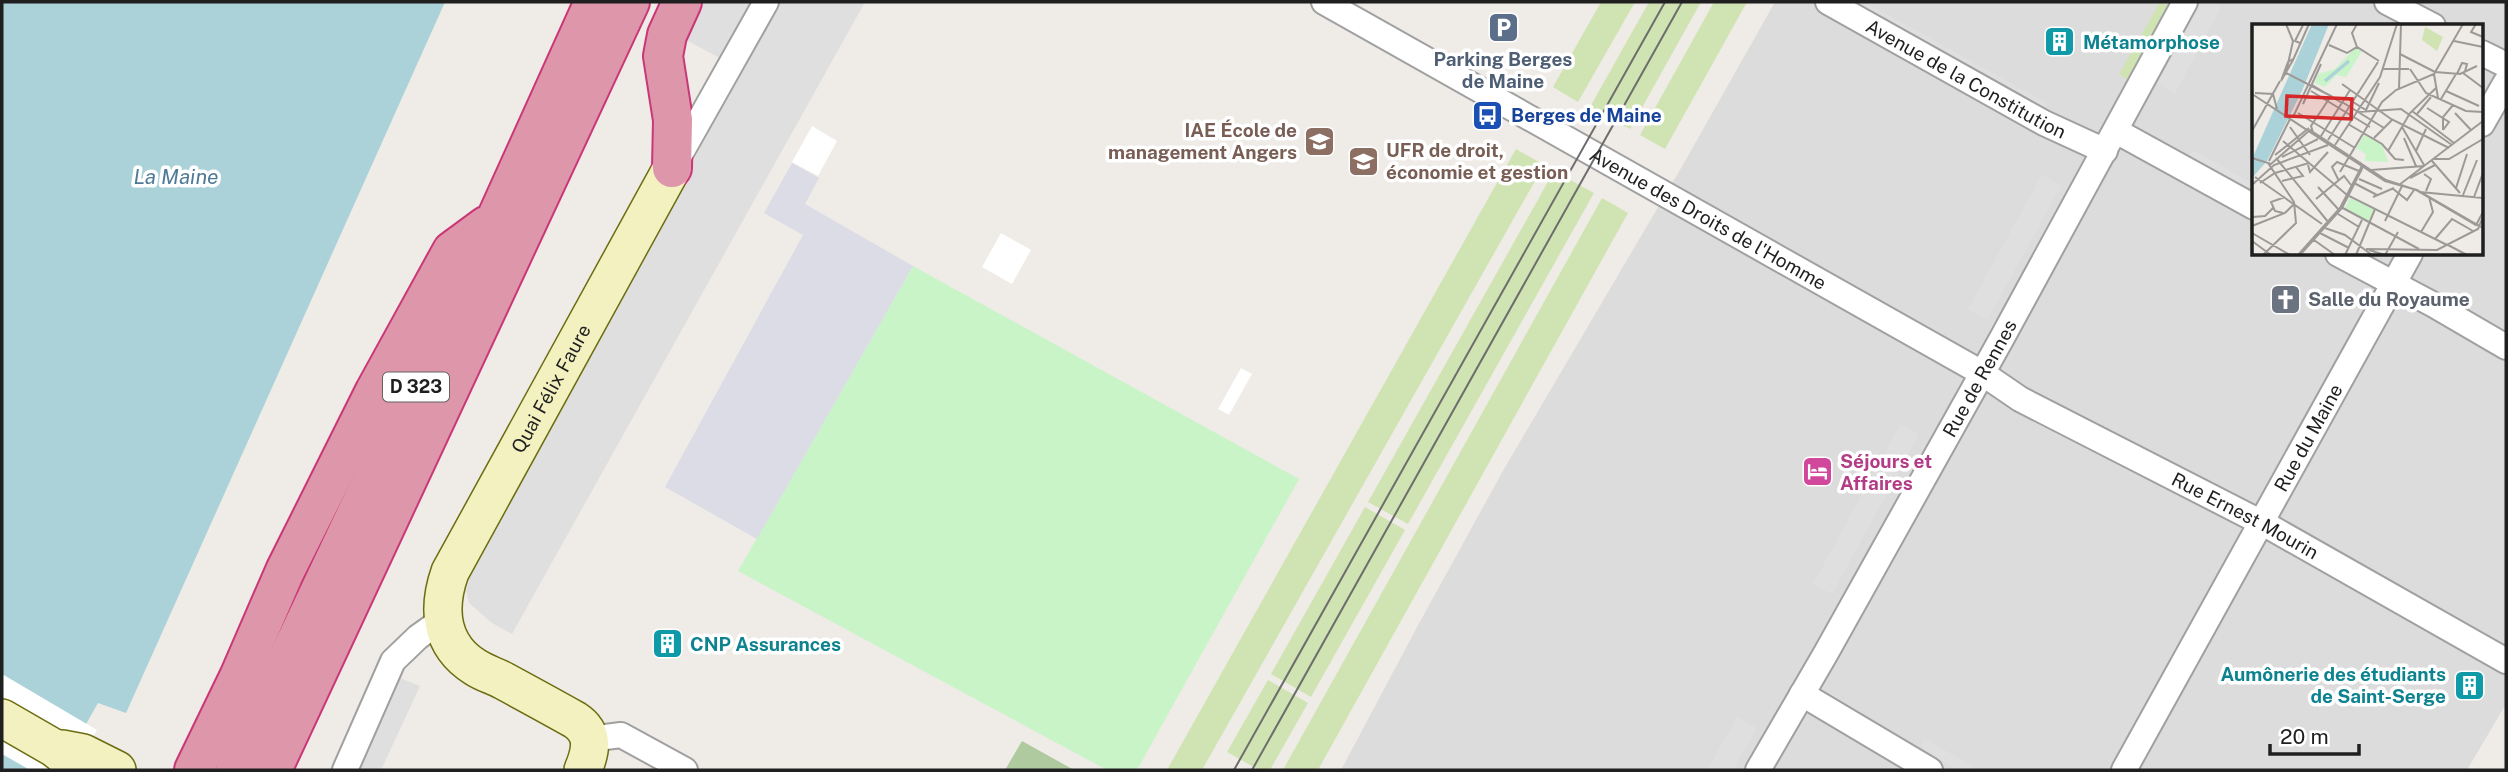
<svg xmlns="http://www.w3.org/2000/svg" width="2508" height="772" viewBox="0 0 2508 772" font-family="'Public Sans',sans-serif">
  <rect width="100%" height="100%" fill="#efebe7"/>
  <!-- residential -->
  <path fill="#dddcdc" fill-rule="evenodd" d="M1775,2H2506V704L2467,770H1341L1416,629L1504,469L1684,163ZM2254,26H2482V254H2254Z"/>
  <!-- grass -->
  <g fill="#cfe4b2">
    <polygon points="1601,2 1635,2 1578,102 1553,87"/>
    <polygon points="1649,2 1701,2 1630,129 1590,107"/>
    <polygon points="1714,2 1747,2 1665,149 1640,135"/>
    <polygon points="2160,2 2169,6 2127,79 2119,74"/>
    <polygon points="1516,149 1544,165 1202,770 1167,770"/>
    <polygon points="1554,171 1594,193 1408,524 1368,502"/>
    <polygon points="1602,198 1628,213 1318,770 1283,770"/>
    <polygon points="1365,507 1405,530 1311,697 1271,674"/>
    <polygon points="1268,680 1308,703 1270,770 1259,770 1227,752"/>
  </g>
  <!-- forest -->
  <polygon fill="#b0caa0" points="1022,741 1074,770 1005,770"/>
  <!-- park -->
  <polygon fill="#c9f4c8" points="913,266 1299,479 1137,770 1107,770 738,571"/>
  <!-- parking -->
  <g fill="#dfdfdf">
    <polygon points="693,2 865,2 512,634 492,623 469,603 466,591 468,579 742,70 677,35"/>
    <polygon points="1840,2 1865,2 2047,103 2041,113"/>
    <polygon points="2201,2 2213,2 2222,6 2175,94 2157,83"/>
    <polygon points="2193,150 2254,184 2254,193 2189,157"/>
    <polygon points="2042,175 2061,186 1987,320 1968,309"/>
    <polygon points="1900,424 1919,435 1832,594 1813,584"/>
    <polygon points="400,678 420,686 381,770 358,770"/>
    <polygon points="1737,717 1757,728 1733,770 1707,770"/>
    <polygon points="1925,738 1978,770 1957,770 1920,747"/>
  </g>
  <!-- plaza -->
  <polygon fill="#dbdce5" points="792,163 819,178 805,204 913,266 757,539 665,487 803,235 764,213"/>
  <!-- water -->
  <polygon fill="#abd2d8" points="2,2 445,2 126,713 98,703 60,770 2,770"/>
  <!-- pier -->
  <g fill="#fff">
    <polygon points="812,126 837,141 818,176 792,162"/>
    <polygon points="1001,233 1031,250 1012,284 982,267"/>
    <polygon points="1241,368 1252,374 1229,415 1218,409"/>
    <polygon points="2,674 97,730 73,770 30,770 2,754"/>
  </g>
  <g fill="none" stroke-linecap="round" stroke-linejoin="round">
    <defs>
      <g id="street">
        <path id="s1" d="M1324,2L1982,373L2020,399L2268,526L2506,661"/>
        <path id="s2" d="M1828,2L2044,123L2105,151"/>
        <polyline points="2387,2 2433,26"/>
        <polyline points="2482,53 2506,65"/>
        <polyline points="2482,124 2506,82"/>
        <polyline points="2116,131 2254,207"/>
        <polyline points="677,160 766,2"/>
        <polyline points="2338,254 2434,305 2506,347"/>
        <polyline points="1802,694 1930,770"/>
        <polyline points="590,739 621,735 685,770"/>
        <polyline points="345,770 393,661 418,637 442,620"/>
        <path id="s3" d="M1758,770L1826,653L2002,338L2185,2"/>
        <path id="s4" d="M2124,770L2410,254"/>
      </g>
      <g id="secondary">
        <polyline points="2,718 54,748 82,770"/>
        <polyline points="62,749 83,753 117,770"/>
        <path id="s5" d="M583,770C591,751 595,733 575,720C552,707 528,694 504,681C495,676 484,673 475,667C440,645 437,609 450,572L672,168"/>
      </g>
      <g id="highway">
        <polyline points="672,168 673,120 663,56 667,35 682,2"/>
        <polyline points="194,770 239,677 285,571 375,391 452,251 486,226"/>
        <polyline points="235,770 496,219 594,2"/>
        <polyline points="272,770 630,2"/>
      </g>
    </defs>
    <!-- street casing -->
    <use href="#street" stroke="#a0a0a0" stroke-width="28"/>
    <!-- secondary casing -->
    <use href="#secondary" stroke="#6b6d10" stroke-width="40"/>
    <!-- highway casing -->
    <use href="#highway" stroke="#ca3777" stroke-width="42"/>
    <!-- street -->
    <use href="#street" stroke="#fff" stroke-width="24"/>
    <!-- secondary -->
    <use href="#secondary" stroke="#f3f1c0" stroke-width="37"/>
    <!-- highway -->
    <use href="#highway" stroke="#de96ab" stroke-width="38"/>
    <!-- tram -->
    <g stroke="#6d6d6d" stroke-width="2">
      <polyline points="1234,770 1665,2"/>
      <polyline points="1252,770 1682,2"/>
    </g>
  </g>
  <!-- icons -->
  <defs>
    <symbol id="parking-square" viewBox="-11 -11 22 22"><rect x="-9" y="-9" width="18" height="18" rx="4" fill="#5c6f8a" stroke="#fff"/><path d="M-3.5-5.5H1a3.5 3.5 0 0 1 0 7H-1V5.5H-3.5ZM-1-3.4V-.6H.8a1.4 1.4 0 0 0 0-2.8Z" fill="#fff"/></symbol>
    <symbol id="building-square" viewBox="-11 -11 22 22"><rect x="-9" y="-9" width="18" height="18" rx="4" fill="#0f9aa8" stroke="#fff"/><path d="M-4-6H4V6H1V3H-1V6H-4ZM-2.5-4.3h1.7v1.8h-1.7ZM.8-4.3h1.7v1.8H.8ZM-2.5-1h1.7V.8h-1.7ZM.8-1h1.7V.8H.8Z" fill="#fff"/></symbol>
    <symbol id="bus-square" viewBox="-11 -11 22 22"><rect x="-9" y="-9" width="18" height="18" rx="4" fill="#1a4fb4" stroke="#fff"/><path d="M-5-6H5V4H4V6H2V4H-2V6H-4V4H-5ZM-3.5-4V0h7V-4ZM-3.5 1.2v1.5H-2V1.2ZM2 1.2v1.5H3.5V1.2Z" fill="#fff"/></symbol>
    <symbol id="university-square" viewBox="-11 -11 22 22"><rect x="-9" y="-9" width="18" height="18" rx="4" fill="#8d6e63" stroke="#fff"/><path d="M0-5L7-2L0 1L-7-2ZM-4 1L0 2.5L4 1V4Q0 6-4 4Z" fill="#fff"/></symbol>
    <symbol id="church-square" viewBox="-11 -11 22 22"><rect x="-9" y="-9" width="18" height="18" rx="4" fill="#6b7280" stroke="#fff"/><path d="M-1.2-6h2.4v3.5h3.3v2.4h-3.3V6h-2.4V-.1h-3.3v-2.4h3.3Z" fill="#fff"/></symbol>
    <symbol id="hotel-square" viewBox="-11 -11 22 22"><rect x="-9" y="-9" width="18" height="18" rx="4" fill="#d1479c" stroke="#fff"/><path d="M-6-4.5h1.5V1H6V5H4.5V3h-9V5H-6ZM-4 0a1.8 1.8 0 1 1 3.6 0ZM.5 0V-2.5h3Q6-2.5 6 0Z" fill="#fff"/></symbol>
  </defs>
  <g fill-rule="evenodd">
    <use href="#parking-square" x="1486" y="10" width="35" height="35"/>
    <use href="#building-square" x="2042" y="24" width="35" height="35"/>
    <use href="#bus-square" x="1470" y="98" width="35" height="35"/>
    <use href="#university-square" x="1302" y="124" width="35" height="35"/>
    <use href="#university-square" x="1346" y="144" width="35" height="35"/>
    <use href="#church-square" x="2268" y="282" width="35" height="35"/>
    <use href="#hotel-square" x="1800" y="454" width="35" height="35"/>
    <use href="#building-square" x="650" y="626" width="35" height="35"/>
    <use href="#building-square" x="2452" y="668" width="35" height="35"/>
  </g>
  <g text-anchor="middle" stroke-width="7" stroke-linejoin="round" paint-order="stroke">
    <!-- shield labels -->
    <rect fill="#fff" stroke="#626262" stroke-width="2" x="383" y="372.5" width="66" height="29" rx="5"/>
    <g font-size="18" font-weight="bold" fill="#1f1f1f">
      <text x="416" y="393">D 323</text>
    </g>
    <!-- culture labels -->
    <g font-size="19" font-weight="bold" fill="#0d838f" stroke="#fff" text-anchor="start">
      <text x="2083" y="49">Métamorphose</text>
      <text x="690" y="651">CNP Assurances</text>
      <text x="2446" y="681" text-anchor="end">Aumônerie des étudiants<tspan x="2446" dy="22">de Saint-Serge</tspan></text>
    </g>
    <!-- service labels -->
    <g font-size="19" font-weight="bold" fill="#4e5e75" stroke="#fff">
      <text x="1503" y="66">Parking Berges<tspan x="1503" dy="22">de Maine</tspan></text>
    </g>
    <!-- street labels -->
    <g font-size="19" fill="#1f1f1f" stroke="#fff">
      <text dy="7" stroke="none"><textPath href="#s2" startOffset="158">Avenue de la Constitution</textPath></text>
      <text dy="7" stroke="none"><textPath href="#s1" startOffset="441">Avenue des Droits de l'Homme</textPath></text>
      <text dy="7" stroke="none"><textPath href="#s3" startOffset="450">Rue de Rennes</textPath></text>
      <text dy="7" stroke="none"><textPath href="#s5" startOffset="486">Quai Félix Faure</textPath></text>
      <text dy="7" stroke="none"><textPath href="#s4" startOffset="380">Rue du Maine</textPath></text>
      <text dy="7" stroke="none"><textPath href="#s1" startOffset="1055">Rue Ernest Mourin</textPath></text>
    </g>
    <!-- transit labels -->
    <g font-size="19" font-weight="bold" fill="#164399" stroke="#fff" text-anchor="start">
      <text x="1511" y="122">Berges de Maine</text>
    </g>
    <!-- education labels -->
    <g font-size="19" font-weight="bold" fill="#785e54" stroke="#fff" text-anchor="end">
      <text x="1297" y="137">IAE École de<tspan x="1297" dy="22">management Angers</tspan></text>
      <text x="1386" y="157" text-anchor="start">UFR de droit,<tspan x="1386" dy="22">économie et gestion</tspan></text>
    </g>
    <!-- worship labels -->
    <g font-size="19" font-weight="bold" fill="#5b616d" stroke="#fff" text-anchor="start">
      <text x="2308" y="306">Salle du Royaume</text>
    </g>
    <!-- hotel labels -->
    <g font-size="19" font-weight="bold" fill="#b23c85" stroke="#fff" text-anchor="start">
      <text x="1840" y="468">Séjours et<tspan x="1840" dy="22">Affaires</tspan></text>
    </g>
    <!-- water labels -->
    <g font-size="21" font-style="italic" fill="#4e7997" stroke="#fff">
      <text x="176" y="184">La Maine</text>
    </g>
  </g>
  <!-- overview -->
  <g transform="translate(2252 24)">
    <rect width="231" height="231" fill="#efebe7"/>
    <path d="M173,3L191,13L185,27L170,16Z" fill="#cfe4b2"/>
    <path d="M103,24L110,27L94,53L84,51L73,63L63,59L66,50L83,45ZM113,110L130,121L136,138L113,137L114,130L104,124ZM98,174L122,185L116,198L93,184Z" fill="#c9f4c8"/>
    <path d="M60,0H77L50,67L15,137L0,154V135Z" fill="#abd2d8"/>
    <path fill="none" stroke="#abd2d8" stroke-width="3.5" d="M73,57L97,37"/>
    <path fill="none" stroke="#9c9997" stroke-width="2" d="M34,0L41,17L34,49L79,72L59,102L61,108M224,0L219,8L231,13M202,17L231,23M48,19L43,17L51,1M77,21L95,29L105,23L127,37M105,23L100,9L105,0M148,30L183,48M41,35L36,38L29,57L41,36L57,0M131,45H157M158,45L174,69L214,87L231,88M183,48L208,50L225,42M211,49L231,64M182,50L186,74M205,50L210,39L215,40L213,47M90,60L139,95L197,124M60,61L90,79M147,64L149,0M59,67L118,103M194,67L227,82M3,69L21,70L25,85M0,70L133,157L165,166L231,204M93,73L114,86L127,59M189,75L204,50M90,78L132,104M51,80L69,40M175,84L197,98L191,106M160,87L202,119M106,88L149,85L200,121M46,89L103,124M203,89L219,106M165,90L179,73M41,93L85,0M96,100L130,120L143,135L152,136M38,103L58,131M150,103L172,141M191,106V93L201,81M0,107L28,57M69,112L98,66M122,114L140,96M152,114L164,142M76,116L126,38M31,117L95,171L195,221M83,121L128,53L145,0M136,127L158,89L185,63M164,127L174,105M23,131L57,104M30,133L66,115M0,134L19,140L58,106L134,156L164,166L224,201L231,188M24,134L77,199M182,135H197L231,115M17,137L38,95M180,137L208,169M56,141L58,148L76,128M119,146L172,142M88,148L130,78L144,66L182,50L211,0M172,150L179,155L174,167M3,153L70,200M158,154L183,141M107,155L130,165M30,157L51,152L44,143M87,157L80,143L85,138L107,147M8,159L23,149L57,139M102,159L125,171M1,160L22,141L76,121M147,161L231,97M66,163L87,186M140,164L155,176L162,166M204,164L215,130M168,168L231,174M211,171L225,136M121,173L142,164M222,173L231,149M64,175L92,152L99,161M89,183L167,225M31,189L23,187L19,178L33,173M86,190L107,203M1,193L13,192L21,184M133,197L150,162M0,202L33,189L42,180M73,204L93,211L120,231M169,208L181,188L177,173M0,209L38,231M68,209L97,224M183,215L200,195L221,207M62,216L83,231M0,217L19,231M196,221L215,231M114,225L185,226L226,205L231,193M117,226L133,231L146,208M11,231L44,199L42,178L16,139M46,231L88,184L111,140M48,231L90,184L110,145L108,138M93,231L110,196M104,231L123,185"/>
    <path fill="#d62828" fill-opacity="0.15" stroke="#d62828" stroke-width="3.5" d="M35,72L100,75L99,95L34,92Z"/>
    <rect width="231" height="231" fill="none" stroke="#1f1f1f" stroke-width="3.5"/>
  </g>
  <!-- border -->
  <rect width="2508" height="772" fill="none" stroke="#1f1f1f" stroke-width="7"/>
  <!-- scale -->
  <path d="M2270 744v10h89v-10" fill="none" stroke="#1f1f1f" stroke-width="3.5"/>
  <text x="2280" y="744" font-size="21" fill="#1f1f1f" stroke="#ffffff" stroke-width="5" paint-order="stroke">20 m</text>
</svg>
